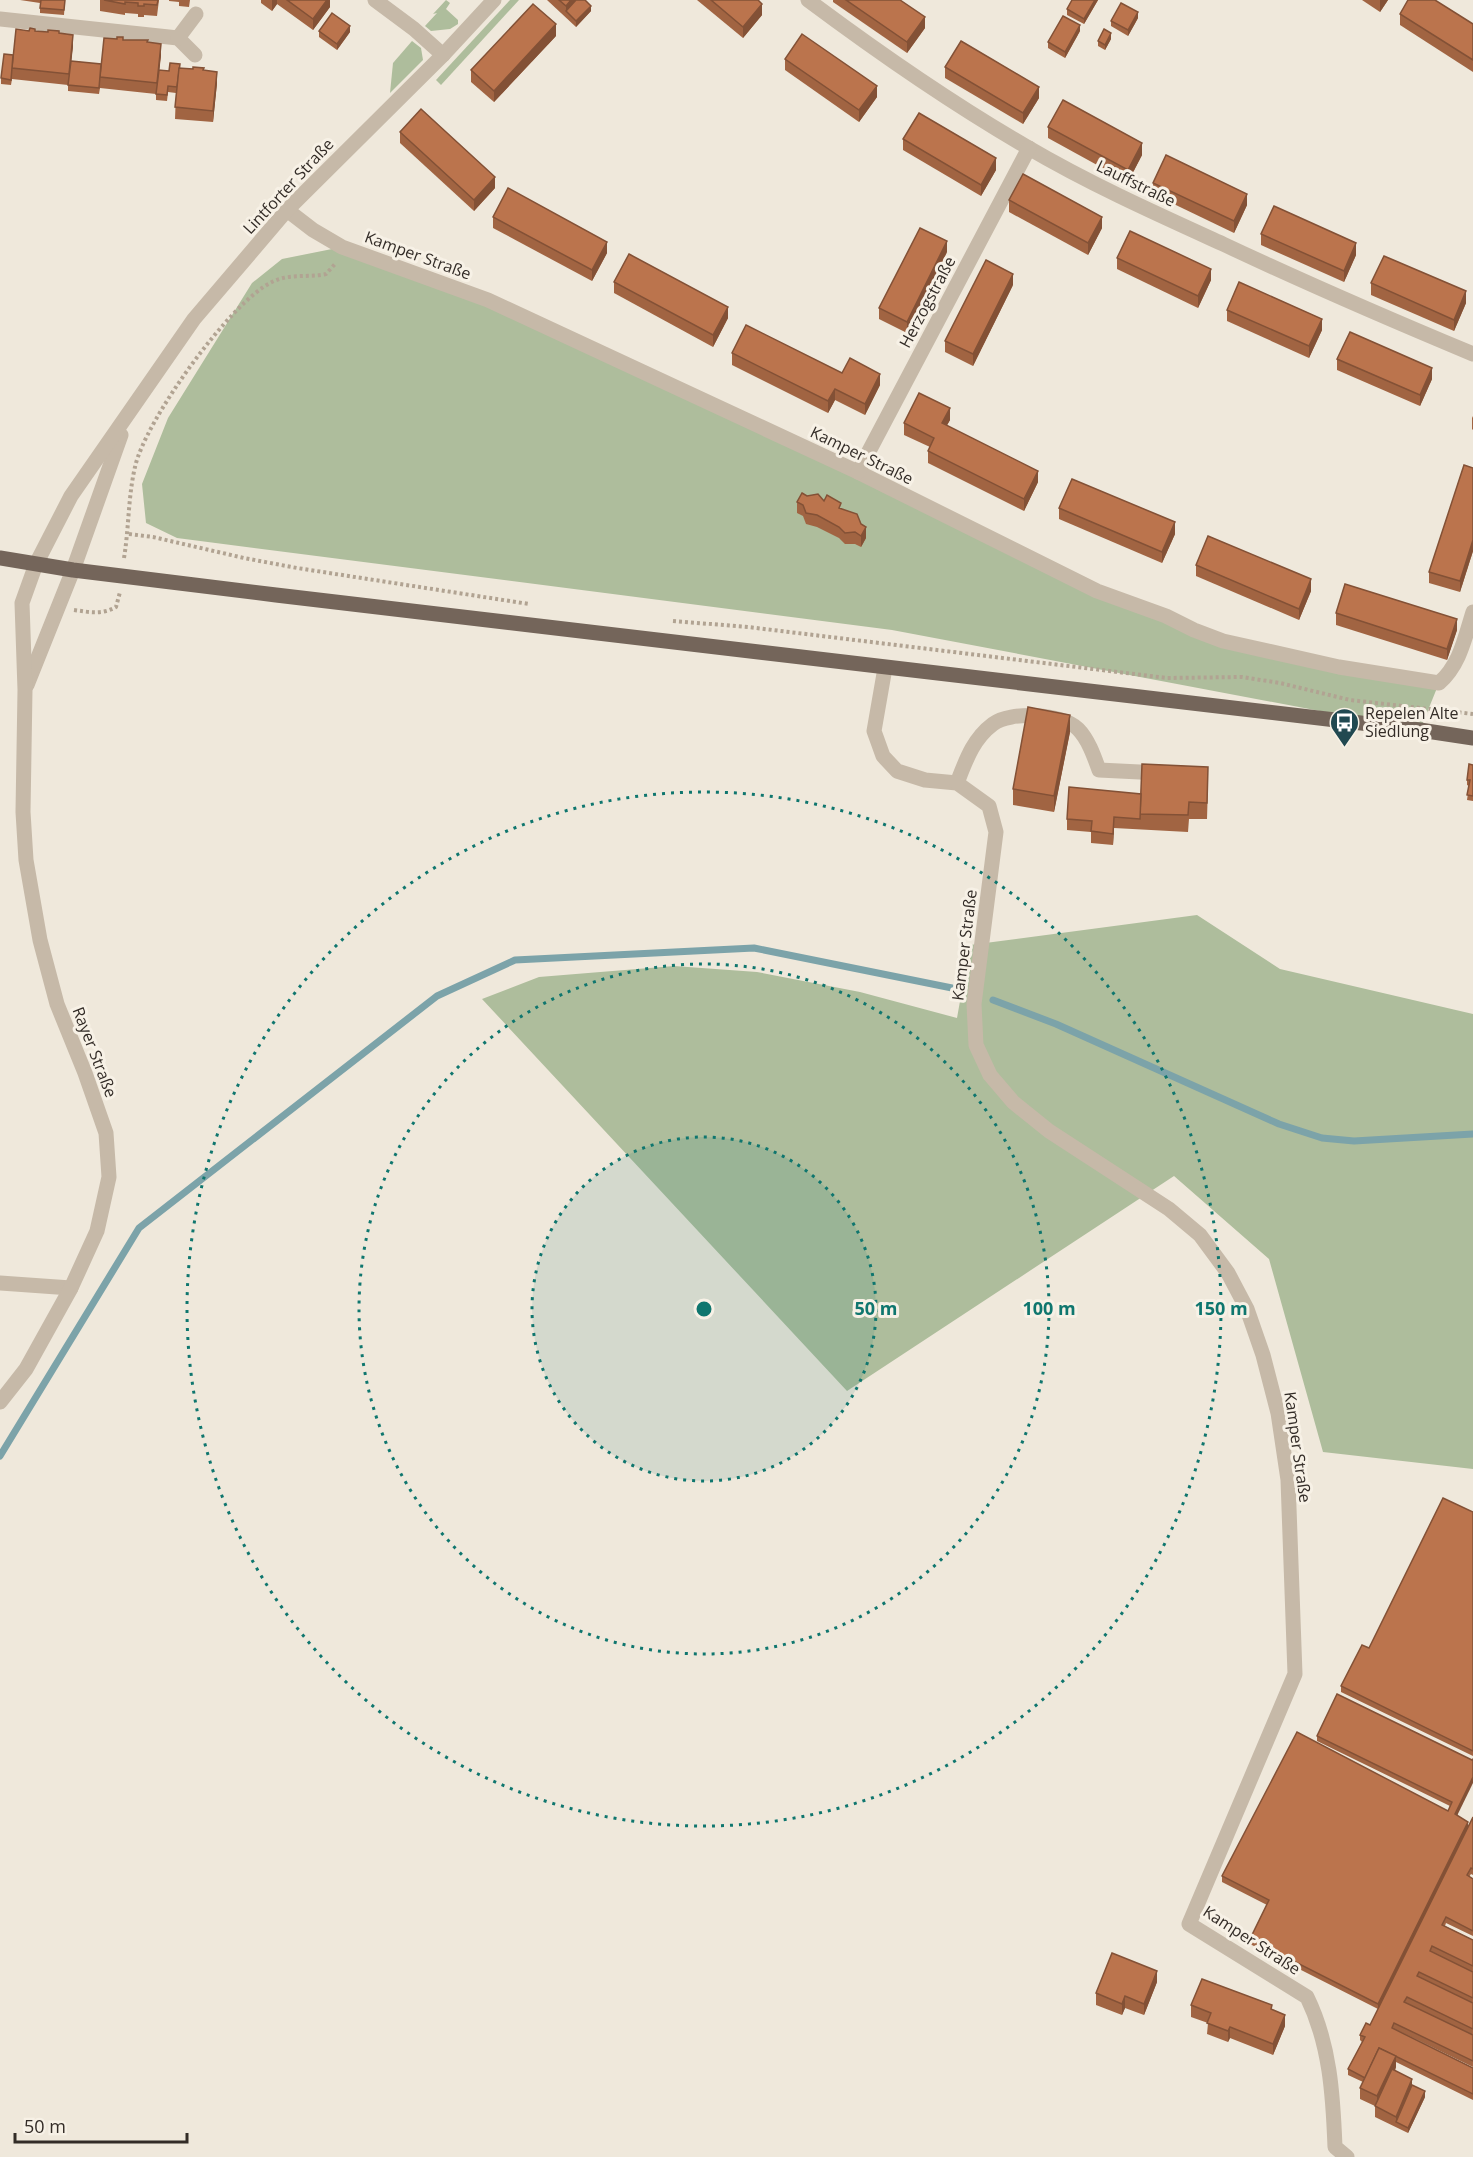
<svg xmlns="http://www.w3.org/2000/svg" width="1473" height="2157" viewBox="0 0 1473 2157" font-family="'Open Sans',sans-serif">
  <rect width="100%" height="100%" fill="#efe8db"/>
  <!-- green -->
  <g fill="#aebd9c">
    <polygon points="446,0 450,3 446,9 458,20 458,24 450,29 431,31 425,26 437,13 433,14"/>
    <polygon points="510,0 519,0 441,85 436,80"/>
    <polygon points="412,41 421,48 423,60 390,93 393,63"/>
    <polygon points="342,247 488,300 1194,630 1439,683 1420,730 892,630 177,538 146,523 142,484 168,418 252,283 282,259"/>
    <polygon points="1197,915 1280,969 1473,1014 1473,1469 1323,1452 1269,1259 1174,1176 847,1391 482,999 539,977 674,966 757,972 860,992 957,1018 970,945"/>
  </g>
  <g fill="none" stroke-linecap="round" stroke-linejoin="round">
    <!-- stream -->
    <g stroke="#7ca3a9" stroke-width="7">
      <polyline points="993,1000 1056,1024 1279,1124 1322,1138 1354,1141 1473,1134"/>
      <polyline points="0,1456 139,1228 437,996 515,960 754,948 952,988"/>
    </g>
    <!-- path -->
    <g stroke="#b1a392" stroke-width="4" stroke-dasharray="3 3" stroke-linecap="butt">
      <polyline points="129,534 153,537 244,558 297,568 529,604"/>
      <path d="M124,558C129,528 128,497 135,467C145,421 230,302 272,282C290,273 308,278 326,274L335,264"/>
      <path d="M74,610C89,612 102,615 116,607L120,592"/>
      <polyline points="673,621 748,627 1167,678 1242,677 1280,683 1350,700 1473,714"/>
    </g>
    <!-- minor -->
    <g stroke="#c6b9a8" stroke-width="15">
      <polyline points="375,0 414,29 443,55"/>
      <path d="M808,0C879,53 951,103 1027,147C1090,184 1157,214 1223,244C1306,283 1389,319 1473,354"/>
      <polyline points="0,19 178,38 195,55"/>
      <polyline points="178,38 196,14"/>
      <path d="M287,210L313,230L342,247L488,300L858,472L1097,591L1166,616L1194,630L1223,641L1339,667L1439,683C1460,665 1465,637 1473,612"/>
      <polyline points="858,472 1029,148"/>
      <path d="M885,668L874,731L883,756L897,771L925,780L957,783L989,806L996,832L974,1004L976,1045L990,1075L1013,1102L1049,1131L1169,1209L1200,1235L1228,1273L1247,1309L1263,1355L1278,1413L1288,1480L1295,1674L1189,1924L1307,1997C1330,2044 1333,2095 1335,2147L1347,2157"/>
      <polyline points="27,685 73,570 121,435"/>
      <path d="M957,783C966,760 973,739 993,724C1010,711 1062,713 1078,729C1088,739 1094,756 1099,770L1160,773"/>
      <polyline points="0,1283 71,1288"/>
      <polyline points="0,1402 26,1369 71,1288 97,1231 109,1177 106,1133 85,1073 57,1004 40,940 26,860 23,812 25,690 22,603 36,564 71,496 194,319 287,210 443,55 494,0"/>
    </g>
    <!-- major -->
    <polyline stroke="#74655a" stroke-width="15" points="0,558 73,570 276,595 1420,730 1473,738"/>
  </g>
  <!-- wall -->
  <g fill="#a16442">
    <polygon points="20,0 65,0 64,15 40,13 40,3"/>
    <polygon points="100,0 159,0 157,16 144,15 144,17 138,17 138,14 125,13 125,15 100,11"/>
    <polygon points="169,0 190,0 189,7 179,6 179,2 169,1"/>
    <polygon points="261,0 330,0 330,7 313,30 277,4 272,11 261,3"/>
    <polygon points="547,0 585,0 591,11 576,27"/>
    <polygon points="697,0 758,0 762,15 743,38"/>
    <polygon points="833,0 900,0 925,28 907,53 833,2"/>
    <polygon points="1072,0 1098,0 1084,24 1067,15 1067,9"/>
    <polygon points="1362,0 1388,0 1380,12"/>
    <polygon points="1400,14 1473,24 1473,72 1400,25"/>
    <polygon points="1138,18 1128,36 1111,26 1111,21"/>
    <polygon points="35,31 59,33 73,46 71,61 101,64 123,40 148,42 161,55 159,70 169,71 180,68 204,71 217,83 213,122 175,119 176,93 168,92 167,101 156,100 156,94 100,88 99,94 68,91 68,85 12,79 11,85 1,84 1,78 13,55"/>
    <polygon points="319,31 350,32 337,50 319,37"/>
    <polygon points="1080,31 1065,58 1048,48 1048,42"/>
    <polygon points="556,36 494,102 471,82 471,70"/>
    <polygon points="1111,39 1105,50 1098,46 1098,41"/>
    <polygon points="785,59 877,97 859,122 785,70"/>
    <polygon points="945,67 1039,98 1023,124 945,78"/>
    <polygon points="1048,127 1142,155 1128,182 1048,138"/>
    <polygon points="400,132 495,188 474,211 400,143"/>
    <polygon points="903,139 996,170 981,196 903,150"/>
    <polygon points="1153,183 1247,205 1234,233 1153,194"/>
    <polygon points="1009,200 1102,228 1088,255 1009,212"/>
    <polygon points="493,217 607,253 592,281 493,228"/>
    <polygon points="1261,234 1356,255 1344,282 1261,245"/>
    <polygon points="947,252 907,333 879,319 879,308"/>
    <polygon points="1117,258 1211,280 1198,308 1117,269"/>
    <polygon points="614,282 728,318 713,347 614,293"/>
    <polygon points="1371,283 1466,303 1454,331 1371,295"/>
    <polygon points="1013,285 973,366 945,352 945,341"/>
    <polygon points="1227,310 1322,330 1309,358 1227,321"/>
    <polygon points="732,353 842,373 880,385 865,415 835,400 828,413 732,365"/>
    <polygon points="1337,359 1432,379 1420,406 1337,370"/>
    <polygon points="1473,416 1473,430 1472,429 1472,418"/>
    <polygon points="950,420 947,425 1038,482 1024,511 928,463 928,451 930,447 904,435 904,423"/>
    <polygon points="1473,468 1473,551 1460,592 1429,583 1429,572"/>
    <polygon points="807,496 824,501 841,509 866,538 861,547 855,544 845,544 839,538 817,527 806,524 803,516 797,513 797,502"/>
    <polygon points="1059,508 1175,534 1162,563 1059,519"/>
    <polygon points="1196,565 1311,591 1299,620 1196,576"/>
    <polygon points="1336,613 1457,630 1447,660 1336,625"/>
    <polygon points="1070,732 1054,812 1013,805 1013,789"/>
    <polygon points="1473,765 1473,801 1467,800 1469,786 1467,785 1467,780"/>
    <polygon points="1208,784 1207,819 1189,819 1188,832 1114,828 1113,845 1091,843 1091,832 1067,830 1067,819 1141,794"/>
    <polygon points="1473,1512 1473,1756 1341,1692 1341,1686 1369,1648"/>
    <polygon points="1317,1736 1472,1760 1457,1816 1468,1826 1473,1817 1473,1875 1471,1874 1469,1877 1473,1879 1473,1936 1446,1923 1445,1926 1473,1940 1473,2067 1399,2031 1473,2068 1473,2100 1396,2062 1396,2067 1395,2071 1425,2097 1408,2133 1375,2117 1375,2106 1360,2099 1360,2088 1363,2082 1348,2075 1348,2069 1362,2042 1360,2040 1360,2035 1370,2025 1378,2009 1250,1944 1250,1939 1267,1905 1222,1882 1222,1876 1448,1811 1450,1806 1317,1741"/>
    <polygon points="1157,1982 1144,2015 1125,2008 1122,2015 1096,2005 1096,1993"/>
    <polygon points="1191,2005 1272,2010 1285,2026 1273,2055 1230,2038 1228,2042 1207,2034 1208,2023 1191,2017"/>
  </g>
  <!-- shaded-wall -->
  <g fill="#835136">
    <polygon points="272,0 277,0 277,4 272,11"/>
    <polygon points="327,0 330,0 330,7 313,30 313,19"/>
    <polygon points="571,0 580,0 566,11 566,17 566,6"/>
    <polygon points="1095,0 1098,0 1084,24 1084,19"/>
    <polygon points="1380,0 1388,0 1380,12"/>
    <polygon points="762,4 762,15 743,38 743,27"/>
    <polygon points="591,6 591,11 576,27 576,21"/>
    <polygon points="1138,12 1138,18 1128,36 1128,30"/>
    <polygon points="925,17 925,28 907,53 907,42"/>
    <polygon points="556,24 556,36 494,102 494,91"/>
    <polygon points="1080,25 1080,31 1065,58 1065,52"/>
    <polygon points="350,26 350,32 337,50 337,44"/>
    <polygon points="1111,33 1111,39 1105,50 1105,45"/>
    <polygon points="73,35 73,46 69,85 69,74"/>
    <polygon points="161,44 161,55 157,94 157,83"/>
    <polygon points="217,72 217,83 213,122 213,111"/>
    <polygon points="877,86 877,97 859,122 859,110"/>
    <polygon points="1039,87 1039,98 1023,124 1023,113"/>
    <polygon points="1142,143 1142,155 1128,182 1128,170"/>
    <polygon points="996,158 996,170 981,196 981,185"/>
    <polygon points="495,177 495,188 474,211 474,200"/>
    <polygon points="1247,194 1247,205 1234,233 1234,221"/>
    <polygon points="1102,217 1102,228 1088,255 1088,243"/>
    <polygon points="947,241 947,252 907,333 907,322"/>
    <polygon points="607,242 607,253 592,281 592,270"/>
    <polygon points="1356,243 1356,255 1344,282 1344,271"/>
    <polygon points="1211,269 1211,280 1198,308 1198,296"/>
    <polygon points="1013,274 1013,285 973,366 973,354"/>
    <polygon points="1466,291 1466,303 1454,331 1454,320"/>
    <polygon points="728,307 728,318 713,347 713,335"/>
    <polygon points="1322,319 1322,330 1309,358 1309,346"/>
    <polygon points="1432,368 1432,379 1420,406 1420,395"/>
    <polygon points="880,374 880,385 865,415 865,404"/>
    <polygon points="835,389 835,400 828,413 828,401"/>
    <polygon points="950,408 950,420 942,434 942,423"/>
    <polygon points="1038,471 1038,482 1024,511 1024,499"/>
    <polygon points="1175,522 1175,534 1162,563 1162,552"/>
    <polygon points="866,527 866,538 861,547 861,536"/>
    <polygon points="1473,540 1473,551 1460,592 1460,581"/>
    <polygon points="1311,579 1311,591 1299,620 1299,609"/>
    <polygon points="1457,619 1457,630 1447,660 1447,649"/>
    <polygon points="1070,715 1070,732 1054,812 1054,796"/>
    <polygon points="1114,817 1114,828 1113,845 1113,834"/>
    <polygon points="1473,1777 1473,1783 1455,1820 1455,1814"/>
    <polygon points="1468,1822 1468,1827 1378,2009 1378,2004"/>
    <polygon points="1157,1971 1157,1982 1144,2015 1144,2004"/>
    <polygon points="1125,1996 1125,2008 1122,2015 1122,2004"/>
    <polygon points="1285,2015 1285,2026 1273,2055 1273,2044"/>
    <polygon points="1230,2027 1230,2038 1228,2042 1228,2031"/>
    <polygon points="1396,2056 1396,2067 1377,2107 1377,2096"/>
    <polygon points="1412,2079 1412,2091 1396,2122 1396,2117"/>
    <polygon points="1425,2091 1425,2097 1408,2133 1408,2128"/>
  </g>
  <!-- building -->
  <g fill="#bb744d" stroke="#835136" stroke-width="1.5">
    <polygon points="41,0 65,0 64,10 40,8"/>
    <polygon points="104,0 158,0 157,5 144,4 144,6 138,6 138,3 125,2 125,4"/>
    <polygon points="287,0 327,0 313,19"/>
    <polygon points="559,0 571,0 566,6"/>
    <polygon points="576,0 585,0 591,6 576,21 566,11"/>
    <polygon points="711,0 758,0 762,4 743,27"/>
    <polygon points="846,0 900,0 925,17 907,42"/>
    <polygon points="1072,0 1095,0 1084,19 1067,9"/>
    <polygon points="1408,0 1435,0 1473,24 1473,60 1400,14"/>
    <polygon points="1121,3 1138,12 1128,30 1111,21"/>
    <polygon points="533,4 556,24 494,91 471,70"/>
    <polygon points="332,13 350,26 337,44 319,31"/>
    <polygon points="1063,16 1080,25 1065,52 1048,42"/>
    <polygon points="30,28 35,29 35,31 48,32 48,30 59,31 59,33 73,35 69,74 12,68 16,29 29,31"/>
    <polygon points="1104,29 1111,33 1105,45 1098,41"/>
    <polygon points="802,34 877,86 859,110 785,59"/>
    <polygon points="117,37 123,37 123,40 148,40 147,42 161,44 157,83 100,77 104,38 117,39"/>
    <polygon points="961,41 1039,87 1023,113 945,67"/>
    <polygon points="4,54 13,55 11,80 1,78"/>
    <polygon points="71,61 101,64 99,88 68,85"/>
    <polygon points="170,63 180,64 177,87 168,86 167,95 156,94 159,70 169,71"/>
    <polygon points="193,67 204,68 203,70 217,72 213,111 175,107 179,68 193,69"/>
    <polygon points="1063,100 1142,143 1128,170 1048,127"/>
    <polygon points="421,109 495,177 474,200 400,132"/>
    <polygon points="919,113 996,158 981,185 903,139"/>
    <polygon points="1166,155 1247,194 1234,221 1153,183"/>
    <polygon points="1023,174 1102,217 1088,243 1009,200"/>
    <polygon points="508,188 607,242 592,270 493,217"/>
    <polygon points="1274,206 1356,243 1344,271 1261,234"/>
    <polygon points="920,228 947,241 907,322 879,308"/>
    <polygon points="1130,231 1211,269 1198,296 1117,258"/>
    <polygon points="629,254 728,307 713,335 614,282"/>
    <polygon points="1384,256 1466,291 1454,320 1371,283"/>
    <polygon points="986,260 1013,274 973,354 945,341"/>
    <polygon points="1239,282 1322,319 1309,346 1227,310"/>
    <polygon points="746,325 842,373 850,358 880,374 865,404 835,389 828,401 732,353"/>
    <polygon points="1350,332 1432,368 1420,395 1337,359"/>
    <polygon points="919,393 950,408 942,423 1038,471 1024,499 928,451 934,438 904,423"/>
    <polygon points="1464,465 1473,468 1473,540 1460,581 1429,572"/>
    <polygon points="1072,479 1175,522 1162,552 1059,508"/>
    <polygon points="802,493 807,496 818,494 824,501 827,495 841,503 839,508 857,514 861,524 866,527 861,536 855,532 845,533 839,527 817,515 806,513 803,505 797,502"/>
    <polygon points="1208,536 1311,579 1299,609 1196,565"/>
    <polygon points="1345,584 1457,619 1447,649 1336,613"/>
    <polygon points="1028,707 1070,715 1054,796 1013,789"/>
    <polygon points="1142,764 1208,767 1207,803 1189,802 1188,815 1140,814"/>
    <polygon points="1469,764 1473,765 1473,796 1467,795 1470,780 1467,780"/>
    <polygon points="1069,787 1141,794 1140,819 1114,817 1113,834 1091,831 1092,821 1067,819"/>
    <polygon points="1443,1498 1473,1512 1473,1751 1341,1686 1362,1645 1369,1648"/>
    <polygon points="1337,1694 1472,1760 1473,1759 1473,1777 1455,1814 1468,1822 1378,2004 1250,1939 1269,1900 1222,1876 1297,1732 1448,1811 1452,1802 1317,1736"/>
    <polygon points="1473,1817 1473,1869 1471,1868 1467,1875 1473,1879 1473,1931 1446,1917 1442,1925 1473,1940 1473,1966 1432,1946 1430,1951 1473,1972 1473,1998 1419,1972 1417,1976 1473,2003 1473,2029 1407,1997 1404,2002 1473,2035 1473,2061 1394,2023 1392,2028 1473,2068 1473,2094 1379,2048 1365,2078 1348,2069 1365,2037 1360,2035 1366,2023 1370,2025"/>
    <polygon points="1112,1953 1157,1971 1144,2004 1125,1996 1122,2004 1096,1993"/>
    <polygon points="1202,1979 1272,2005 1271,2009 1285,2015 1273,2044 1230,2027 1228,2031 1207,2023 1211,2013 1191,2005"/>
    <polygon points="1379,2048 1396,2056 1377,2096 1360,2088"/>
    <polygon points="1392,2069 1412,2079 1396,2117 1375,2106"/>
    <polygon points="1412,2085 1425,2091 1408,2128 1396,2122"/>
  </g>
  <!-- distance rings -->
  <circle cx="704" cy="1309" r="172" fill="#0f766e" fill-opacity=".12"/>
  <g fill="none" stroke="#0f766e" stroke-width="3" stroke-dasharray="3 6">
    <circle cx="704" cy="1309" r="172"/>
    <circle cx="704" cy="1309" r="345"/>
    <circle cx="704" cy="1309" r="517"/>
  </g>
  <!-- icons -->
  <defs>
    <symbol id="bus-pin" viewBox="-11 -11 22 30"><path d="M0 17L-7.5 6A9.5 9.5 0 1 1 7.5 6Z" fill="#214951" stroke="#f7f1e6"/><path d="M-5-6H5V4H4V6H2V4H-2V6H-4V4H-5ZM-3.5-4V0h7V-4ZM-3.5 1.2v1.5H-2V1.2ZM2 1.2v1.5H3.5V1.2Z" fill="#fff"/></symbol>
  </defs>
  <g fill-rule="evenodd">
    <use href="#bus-pin" x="1328" y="706" width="33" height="45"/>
  </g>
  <g text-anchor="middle" stroke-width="6" stroke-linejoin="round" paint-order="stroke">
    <!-- street labels -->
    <g font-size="16" fill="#332c27" stroke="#f7f1e6">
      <text transform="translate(1136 183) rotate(26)" y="6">Lauffstraße</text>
      <text transform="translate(288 186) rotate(-47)" y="6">Lintforter Straße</text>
      <text transform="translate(418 255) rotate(20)" y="6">Kamper Straße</text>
      <text transform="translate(927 302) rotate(-62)" y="6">Herzogstraße</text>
      <text transform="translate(862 455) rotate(26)" y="6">Kamper Straße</text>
      <text transform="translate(964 945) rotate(-83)" y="6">Kamper Straße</text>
      <text transform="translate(95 1052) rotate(69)" y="6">Rayer Straße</text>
      <text transform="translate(1298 1447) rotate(82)" y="6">Kamper Straße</text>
      <text transform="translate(1252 1940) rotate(33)" y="6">Kamper Straße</text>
    </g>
    <!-- poi labels -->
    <g font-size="16" fill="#332c27" stroke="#f7f1e6" text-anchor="start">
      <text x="1365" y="719">Repelen Alte<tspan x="1365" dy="18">Siedlung</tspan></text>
    </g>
  </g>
  <circle cx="704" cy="1309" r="9" fill="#0f766e" stroke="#f7f1e6" stroke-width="3"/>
  <g font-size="18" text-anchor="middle" font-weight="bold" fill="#0f766e" stroke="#f7f1e6" stroke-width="6" stroke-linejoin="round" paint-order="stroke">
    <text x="876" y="1315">50 m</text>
    <text x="1049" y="1315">100 m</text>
    <text x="1221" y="1315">150 m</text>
  </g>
  <!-- scale -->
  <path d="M15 2133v9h172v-9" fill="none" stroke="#332c27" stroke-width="3"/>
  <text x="24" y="2133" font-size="18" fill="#332c27" stroke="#f7f1e6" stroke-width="4.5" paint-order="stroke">50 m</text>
</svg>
